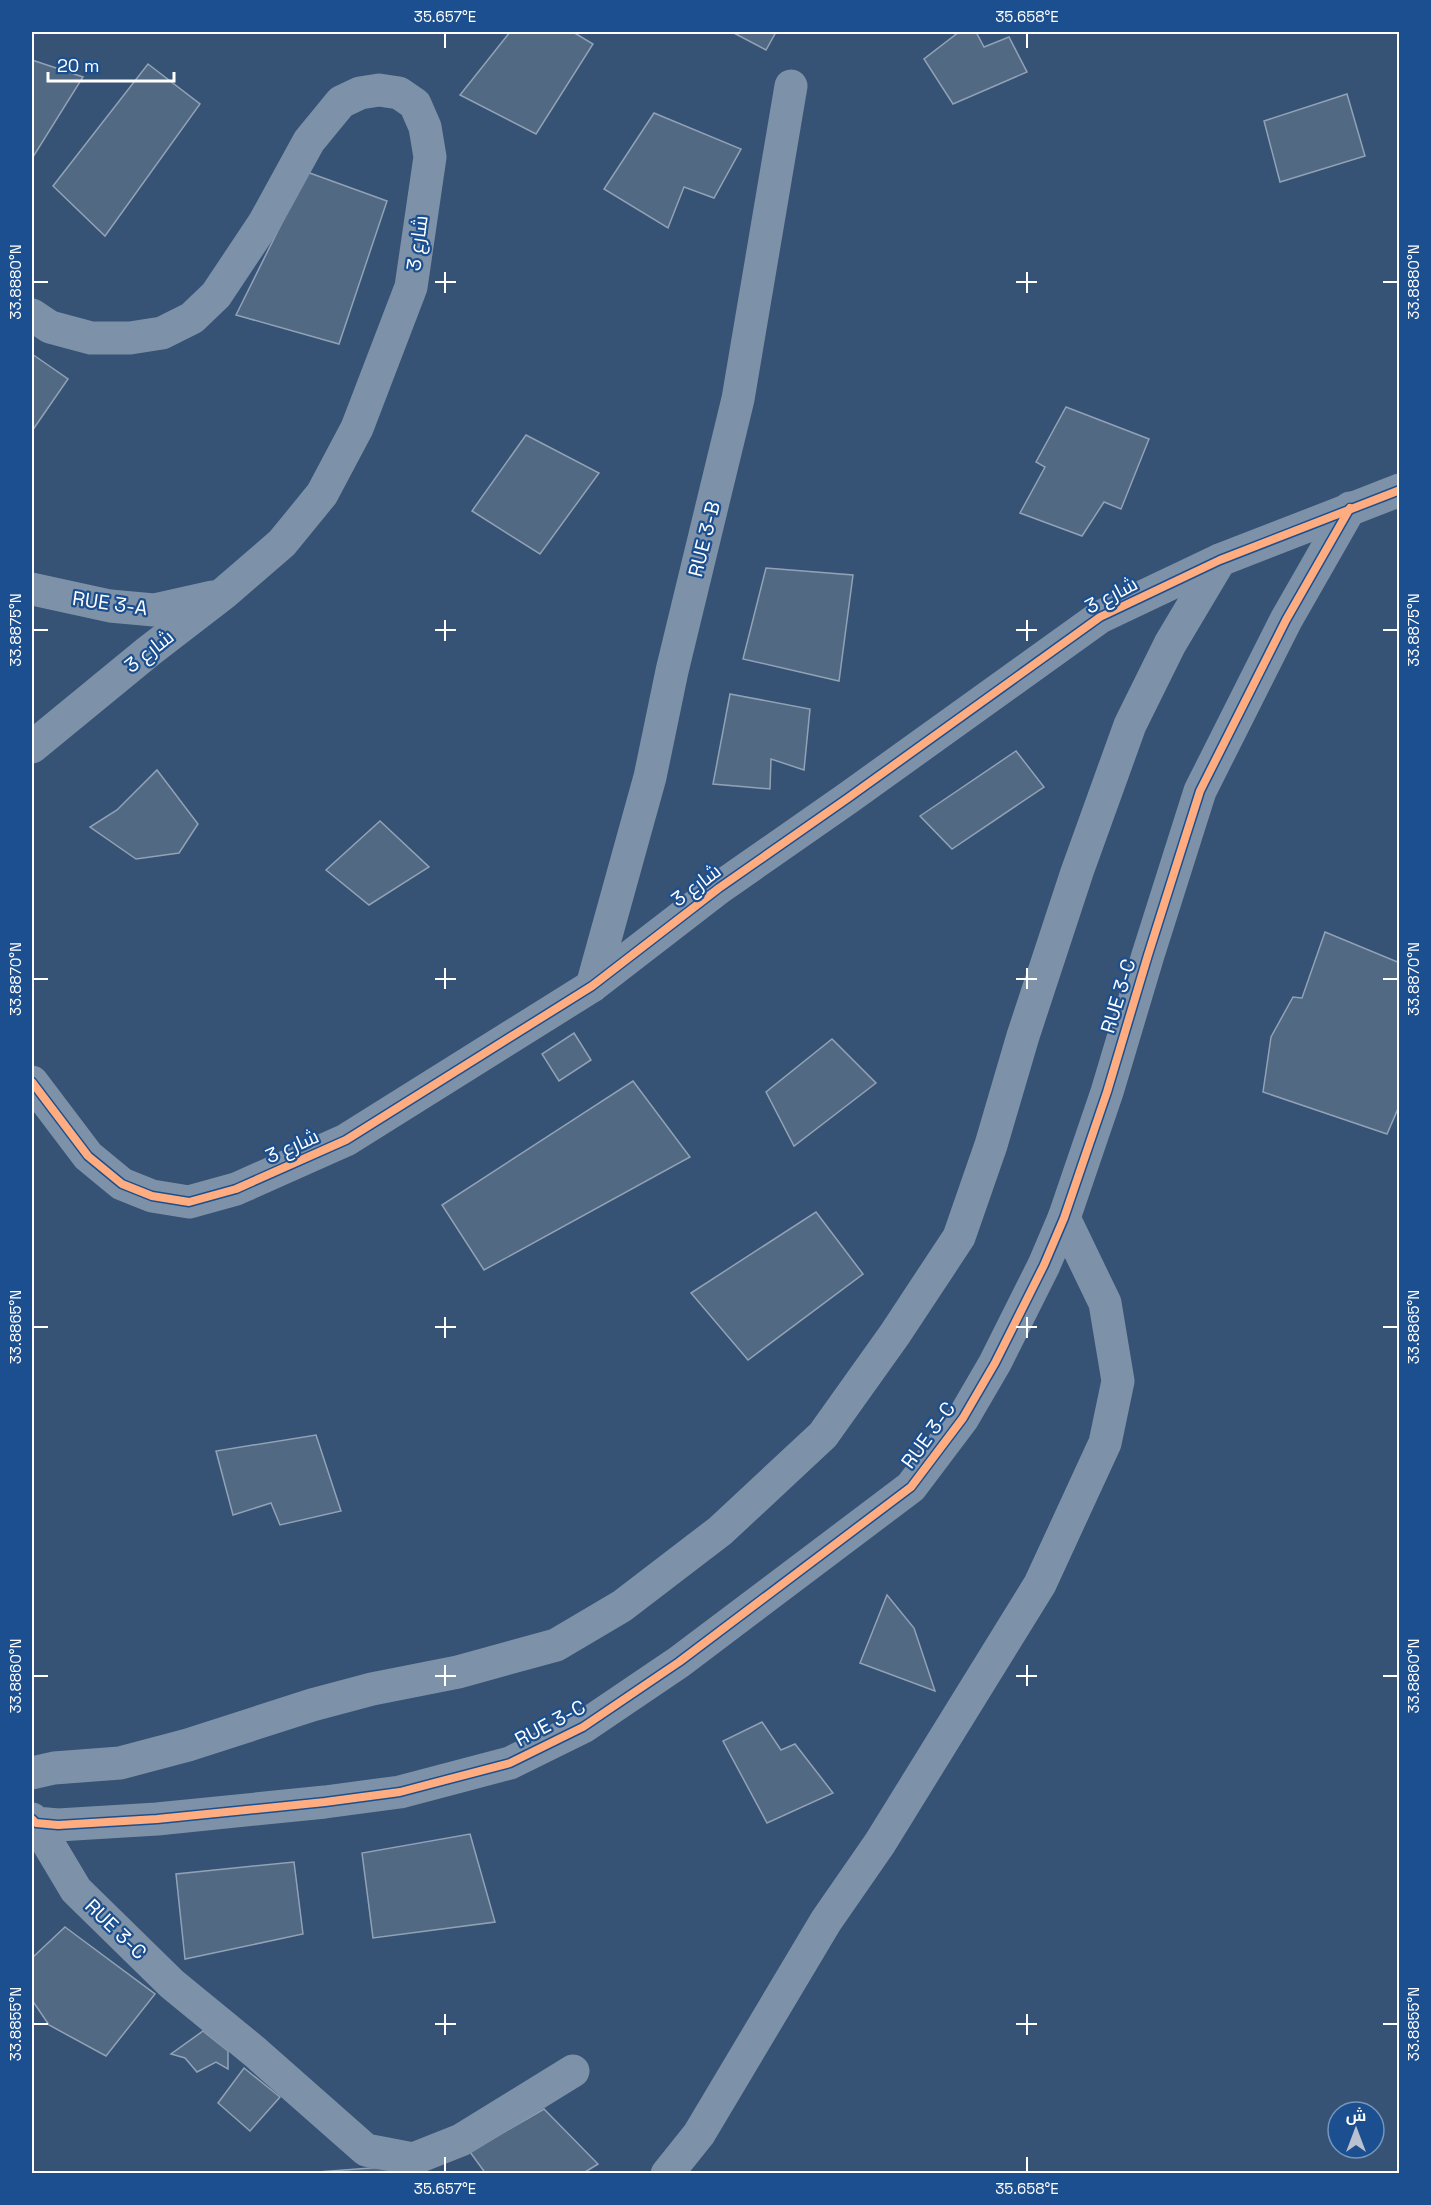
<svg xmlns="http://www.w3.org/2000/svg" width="1431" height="2205" viewBox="0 0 1431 2205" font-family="'Space Grotesk',Cairo,sans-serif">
  <rect width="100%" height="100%" fill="#365274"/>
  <!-- building -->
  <g fill="#526984" stroke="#92a2b6" stroke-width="1.5">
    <polygon points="510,32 573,32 593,44 536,134 460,95"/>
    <polygon points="732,32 776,32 766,50"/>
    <polygon points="959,32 976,32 984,47 1009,37 1027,72 953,104 924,59"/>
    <polygon points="32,60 83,77 33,157 32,155"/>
    <polygon points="148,64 200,104 105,236 53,186"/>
    <polygon points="1347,94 1365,156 1280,182 1264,121"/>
    <polygon points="654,113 741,149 714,198 684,187 668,228 604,189"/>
    <polygon points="307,172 387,201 339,344 236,315"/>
    <polygon points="32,354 68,379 32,431"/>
    <polygon points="1066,407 1149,439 1121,509 1104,502 1082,536 1020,513 1045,467 1036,462"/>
    <polygon points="526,435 599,473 540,554 472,511"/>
    <polygon points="766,568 853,575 839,681 743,659"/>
    <polygon points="730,694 810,709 804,770 771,759 770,789 713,784"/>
    <polygon points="1016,751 1044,787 952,849 920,816"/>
    <polygon points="157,770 198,824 179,853 136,859 90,827 117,810"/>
    <polygon points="380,821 429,867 369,905 326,870"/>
    <polygon points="1325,932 1400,963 1400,1104 1387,1134 1263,1092 1271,1037 1293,997 1302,998"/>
    <polygon points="574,1033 591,1060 559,1081 542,1054"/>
    <polygon points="832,1039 876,1083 794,1146 766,1092"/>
    <polygon points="633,1081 690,1157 484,1270 442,1205"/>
    <polygon points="816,1212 863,1274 748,1360 691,1293"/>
    <polygon points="316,1435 341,1511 280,1525 271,1503 233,1515 216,1451"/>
    <polygon points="887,1595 914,1628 935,1691 860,1663"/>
    <polygon points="762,1722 781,1750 795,1744 833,1793 767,1823 723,1741"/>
    <polygon points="470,1834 495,1922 373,1938 362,1853"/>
    <polygon points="294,1862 303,1934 185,1959 176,1874"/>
    <polygon points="65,1927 155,1994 106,2056 49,2025 32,2000 32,1958"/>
    <polygon points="203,2031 228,2051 228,2069 216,2062 197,2072 185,2058 171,2054"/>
    <polygon points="244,2068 280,2097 250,2131 218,2103"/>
    <polygon points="544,2109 598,2164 582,2174 486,2174 470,2152"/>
    <polygon points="410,2165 412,2174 318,2174 318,2172"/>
  </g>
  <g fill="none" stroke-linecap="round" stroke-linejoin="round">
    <!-- street -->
    <g stroke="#7d92a8" stroke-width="33">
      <polyline points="32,315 50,327 91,338 130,338 162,333 192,318 216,295 264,223 309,141 341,102 360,93 379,90 399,93 415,104 425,127 430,157 411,287 357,428 322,494 282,543 223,594 149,651 32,747"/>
      <polyline points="32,589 110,606 154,610 212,597"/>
      <polyline points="592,986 650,777 672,671 738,399 791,86"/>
      <polyline points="32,1082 88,1156 122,1184 152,1196 189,1202 236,1189 346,1140 592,986 719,888 848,798 1100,617 1220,560 1400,490"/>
      <polyline points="32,1773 54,1768 120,1763 188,1745 312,1705 372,1689 458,1672 556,1645 622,1606 720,1531 823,1435 895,1334 959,1237 991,1145 1023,1036 1077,872 1130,725 1170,644 1220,560"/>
      <polyline points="32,1819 36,1823 58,1825 157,1819 325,1802 400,1792 510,1763 583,1727 679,1662 911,1487 963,1418 995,1363 1044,1265 1064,1218 1107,1092 1148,955 1200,791 1286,620 1350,508"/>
      <polyline points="36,1823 76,1890 172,1984 255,2052 366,2150 413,2159 461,2140 573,2071"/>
      <polyline points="667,2174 699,2134 826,1921 880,1843 1040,1584 1105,1443 1118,1381 1105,1303 1064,1218"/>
    </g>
    <defs>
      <g id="cycleway">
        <polyline points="32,1082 88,1156 122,1184 152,1196 189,1202 236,1189 346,1140 592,986 719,888 848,798 1100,617 1220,560 1400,490"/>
        <polyline points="32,1819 36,1823 58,1825 157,1819 325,1802 400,1792 510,1763 583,1727 679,1662 911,1487 963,1418 995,1363 1044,1265 1064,1218 1107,1092 1148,955 1200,791 1286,620 1350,508"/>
      </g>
    </defs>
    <!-- cycleway casing -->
    <use href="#cycleway" stroke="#1b4f8f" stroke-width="11"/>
    <!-- cycleway -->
    <use href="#cycleway" stroke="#ffac80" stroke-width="8"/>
  </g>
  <!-- ticks -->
  <path fill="none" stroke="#fff" stroke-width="2" d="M445,33V48M1027,33V48M445,272V293M1027,272V293M33,282H48M435,282H456M1016,282H1037M1383,282H1398M445,620V641M1027,620V641M33,630H48M435,630H456M1016,630H1037M1383,630H1398M445,968V989M1027,968V989M33,979H48M435,979H456M1016,979H1037M1383,979H1398M445,1317V1338M1027,1317V1338M33,1327H48M435,1327H456M1016,1327H1037M1383,1327H1398M445,1665V1686M1027,1665V1686M33,1676H48M435,1676H456M1016,1676H1037M1383,1676H1398M445,2014V2035M1027,2014V2035M33,2024H48M435,2024H456M1016,2024H1037M1383,2024H1398M445,2157V2172M1027,2157V2172"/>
  <g text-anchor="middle" stroke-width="4.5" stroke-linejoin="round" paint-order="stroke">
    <!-- street labels -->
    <g font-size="20" fill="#fff" stroke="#1b4f8f">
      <text transform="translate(417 243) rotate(-82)" y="7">شارع 3</text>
      <text transform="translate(704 539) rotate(-76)" y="7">RUE 3-B</text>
      <text transform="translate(1111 595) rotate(-28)" y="7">شارع 3</text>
      <text transform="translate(110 603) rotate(8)" y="7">RUE 3-A</text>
      <text transform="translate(149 651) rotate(-38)" y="7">شارع 3</text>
      <text transform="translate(696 885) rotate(-37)" y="7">شارع 3</text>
      <text transform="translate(1118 996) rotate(-73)" y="7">RUE 3-C</text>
      <text transform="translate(292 1146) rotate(-24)" y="7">شارع 3</text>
      <text transform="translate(928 1435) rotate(-54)" y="7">RUE 3-C</text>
      <text transform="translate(550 1723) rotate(-28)" y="7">RUE 3-C</text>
      <text transform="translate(116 1929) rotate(44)" y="7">RUE 3-C</text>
    </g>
  </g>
  <!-- border -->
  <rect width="1431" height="2205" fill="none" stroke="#1b4f8f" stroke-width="66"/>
  <!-- north arrow -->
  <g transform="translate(1356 2130)"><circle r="28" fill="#1b4f8f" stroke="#7695bc" stroke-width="1.5"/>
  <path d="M0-4.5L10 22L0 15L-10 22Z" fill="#b9c2ce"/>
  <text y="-9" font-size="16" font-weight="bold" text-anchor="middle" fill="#ffffff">ش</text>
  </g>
  <!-- scale -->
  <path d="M48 72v9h126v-9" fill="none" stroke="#ffffff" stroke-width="3"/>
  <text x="57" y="72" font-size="18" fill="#ffffff" stroke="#1b4f8f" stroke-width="4.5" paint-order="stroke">20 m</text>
  <rect x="33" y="33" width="1365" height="2139" fill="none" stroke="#fff" stroke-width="2"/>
  <g font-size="15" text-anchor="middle" fill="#fff">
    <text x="445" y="22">35.657°E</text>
    <text x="1027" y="22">35.658°E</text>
    <text transform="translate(16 282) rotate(-90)" y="5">33.8880°N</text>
    <text transform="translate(1414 282) rotate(-90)" y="5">33.8880°N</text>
    <text transform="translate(16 630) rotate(-90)" y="5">33.8875°N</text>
    <text transform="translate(1414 630) rotate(-90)" y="5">33.8875°N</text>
    <text transform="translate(16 979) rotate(-90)" y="5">33.8870°N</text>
    <text transform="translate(1414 979) rotate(-90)" y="5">33.8870°N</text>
    <text transform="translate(16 1327) rotate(-90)" y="5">33.8865°N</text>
    <text transform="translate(1414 1327) rotate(-90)" y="5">33.8865°N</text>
    <text transform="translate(16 1676) rotate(-90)" y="5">33.8860°N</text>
    <text transform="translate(1414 1676) rotate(-90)" y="5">33.8860°N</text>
    <text transform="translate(16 2024) rotate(-90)" y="5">33.8855°N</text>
    <text transform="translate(1414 2024) rotate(-90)" y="5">33.8855°N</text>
    <text x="445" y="2194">35.657°E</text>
    <text x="1027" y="2194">35.658°E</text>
  </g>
</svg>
